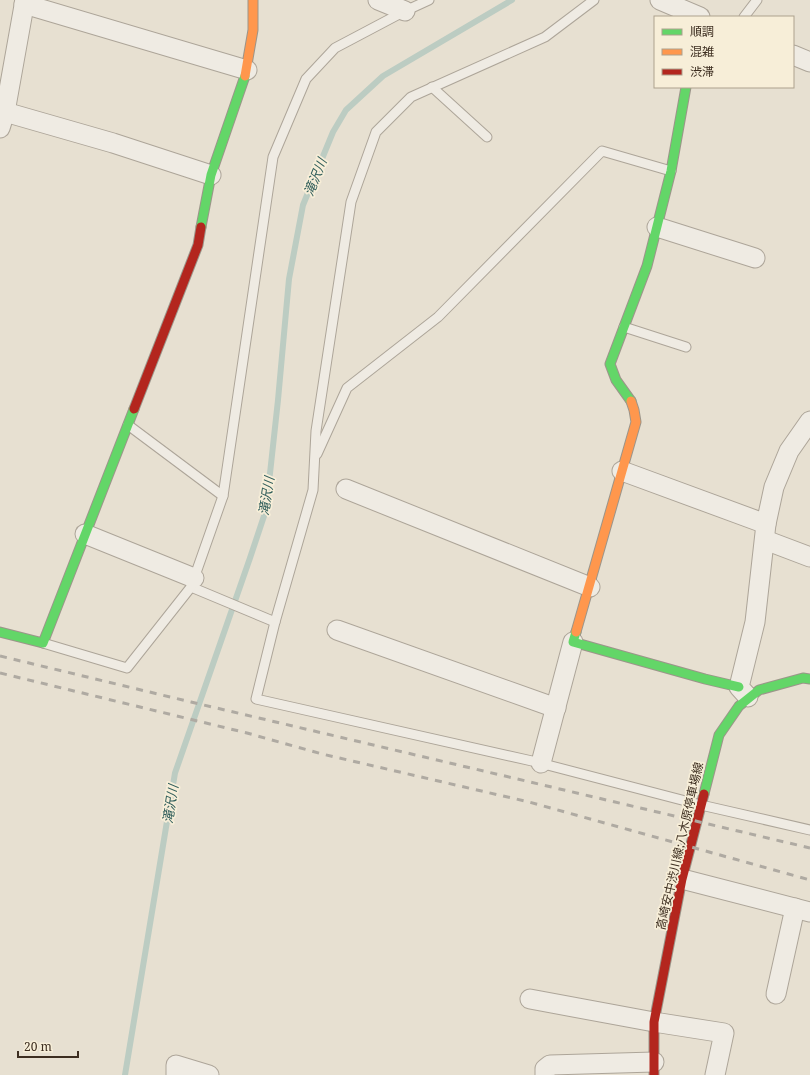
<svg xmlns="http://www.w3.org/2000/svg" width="810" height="1075" viewBox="0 0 810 1075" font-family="'Noto Serif','Noto Sans JP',serif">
  <rect width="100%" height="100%" fill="#e7e0d1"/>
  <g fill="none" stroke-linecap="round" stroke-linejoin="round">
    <!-- stream -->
    <polyline stroke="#bcccc2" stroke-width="6" points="125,1075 175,773 250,558 266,510 278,400 289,279 303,205 333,132 346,110 383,76 512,0"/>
    <defs>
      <g id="lane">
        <polyline points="594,0 545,37 411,97 376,132 351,202 316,431 313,490 275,622 256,699 532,761 701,805 810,830"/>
        <polyline points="744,17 757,0"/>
        <polyline points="432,87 487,137"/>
        <polyline points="624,327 686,347"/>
        <polyline points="128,425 223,496"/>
        <polyline points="317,454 347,388 438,317 602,151 671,171"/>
        <polyline points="191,587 275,622"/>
        <polyline points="43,643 127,668 191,587 223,496 273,157 306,79 335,48 405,11 429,0"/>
      </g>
      <g id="street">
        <polyline points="378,0 405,11"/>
        <polyline points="660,0 700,17"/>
        <polyline points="24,4 247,70"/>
        <polyline points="793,55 810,62"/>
        <polyline points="5,112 113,143 211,175"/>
        <polyline points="0,128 5,112 25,0"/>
        <polyline points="657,227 755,258"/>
        <polyline points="622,471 766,524"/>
        <polyline points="346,489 590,587"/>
        <polyline points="85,534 194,578"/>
        <polyline points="765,540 810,557"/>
        <polyline points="337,630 556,708"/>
        <polyline points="748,697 739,687 755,622 766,524 774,487 789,451 810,421"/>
        <polyline points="541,763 573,642"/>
        <polyline points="682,879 810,912"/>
        <polyline points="776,994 795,908"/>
        <polyline points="530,999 654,1022 724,1033 715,1075"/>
        <polyline points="176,1075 176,1065 209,1075"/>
        <polyline points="545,1075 545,1069 550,1065 654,1062"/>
      </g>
      <g id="fast">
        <polyline points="201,227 211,175 245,76"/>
        <polyline points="631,401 616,380 610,364 647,266 671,171 686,87"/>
        <polyline points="0,632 43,643 134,409"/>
        <polyline points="576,632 573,642 705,679 739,687"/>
        <polyline points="704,794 719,735 739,706 759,690 803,678 810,679"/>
      </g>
      <g id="slow">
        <polyline points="245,76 253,30 253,0"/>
        <polyline points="576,632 636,422 634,410 631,401"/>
      </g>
      <g id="jam">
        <polyline points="134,409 198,245 201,227"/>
        <polyline points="654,1075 654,1022 682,879 704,794"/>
      </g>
    </defs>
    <!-- lane casing -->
    <use href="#lane" stroke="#ada599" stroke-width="11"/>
    <!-- street casing -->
    <use href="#street" stroke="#ada599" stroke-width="21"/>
    <!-- fast casing -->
    <use href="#fast" stroke="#9c958a" stroke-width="11"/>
    <!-- slow casing -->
    <use href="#slow" stroke="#9c958a" stroke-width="11"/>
    <!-- jam casing -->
    <use href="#jam" stroke="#9c958a" stroke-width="11"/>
    <!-- lane -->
    <use href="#lane" stroke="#efebe3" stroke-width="9"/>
    <!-- street -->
    <use href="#street" stroke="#efebe3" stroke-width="19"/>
    <!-- fast -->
    <use href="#fast" stroke="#63d668" stroke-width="9"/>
    <!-- slow -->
    <use href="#slow" stroke="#ff974d" stroke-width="9"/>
    <!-- jam -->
    <use href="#jam" stroke="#b3261e" stroke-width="9"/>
    <!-- rail -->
    <g stroke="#afaaa2" stroke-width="3" stroke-dasharray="7 7" stroke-linecap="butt">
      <polyline points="0,656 191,702 810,848"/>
      <polyline points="0,673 247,733 322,754 529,802 810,880"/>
    </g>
  </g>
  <g text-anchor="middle" stroke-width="3.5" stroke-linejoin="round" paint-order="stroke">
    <!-- street labels -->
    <g font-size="12" fill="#3d2e20" stroke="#f7eed8">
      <text transform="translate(680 846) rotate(-77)" y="4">高崎安中渋川線;八木原停車場線</text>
    </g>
    <!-- water labels -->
    <g font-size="13" font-style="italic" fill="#2f5d5a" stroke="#f7eed8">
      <text transform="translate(315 177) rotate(-68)" y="5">滝沢川</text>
      <text transform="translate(266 496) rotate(-81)" y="5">滝沢川</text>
      <text transform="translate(170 804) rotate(-81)" y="5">滝沢川</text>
    </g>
  </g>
  <!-- legend -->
  <rect x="654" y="16" width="140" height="72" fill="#f7eed8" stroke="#ada18e"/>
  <rect x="662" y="29" width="20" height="6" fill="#63d668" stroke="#ada18e"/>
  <text x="690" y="36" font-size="12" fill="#3d2e20">順調</text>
  <rect x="662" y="49" width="20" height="6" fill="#ff974d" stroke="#ada18e"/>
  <text x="690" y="56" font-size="12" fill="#3d2e20">混雑</text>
  <rect x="662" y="69" width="20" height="6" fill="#b3261e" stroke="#ada18e"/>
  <text x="690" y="76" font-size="12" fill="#3d2e20">渋滞</text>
  <!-- scale -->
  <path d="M18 1051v6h60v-6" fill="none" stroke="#3d2e20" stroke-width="2"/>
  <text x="24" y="1051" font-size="12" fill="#3d2e20" stroke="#f7eed8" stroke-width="3" paint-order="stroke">20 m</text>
</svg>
